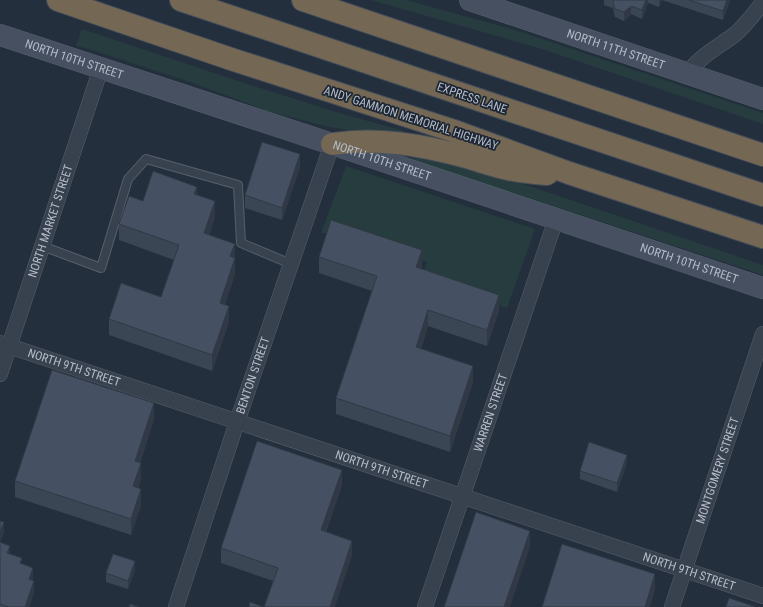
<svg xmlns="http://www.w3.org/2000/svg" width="763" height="607" viewBox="0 0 763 607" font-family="'Roboto Condensed',sans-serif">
  <rect width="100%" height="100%" fill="#242f3e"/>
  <!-- green -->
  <g fill="#263c3f">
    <polygon points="371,0 406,0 515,30 763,113 763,124 542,49"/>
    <polygon points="82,29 241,82 336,112 404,131 402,138 329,127 267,111 196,84 89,49 76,46"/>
    <polygon points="413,152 488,172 763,265 763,275 417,161 412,158"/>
    <polygon points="346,166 535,229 507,308 421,280 427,262 335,233 321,233"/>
  </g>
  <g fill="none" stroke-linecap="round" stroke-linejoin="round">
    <defs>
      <polyline id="lane" points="42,246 101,268 128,179 146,159 238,185 241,243 291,264"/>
      <g id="street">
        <path d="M688,73C700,56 718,47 734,35C745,26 754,14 763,2"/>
        <path id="s1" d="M0,343L763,596"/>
        <path id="s2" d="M0,374L101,68"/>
        <path id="s3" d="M176,607L237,422L332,144"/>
        <path id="s4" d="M425,607L556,219"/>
        <path id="s5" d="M672,607L763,334"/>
      </g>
      <g id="secondary">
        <path id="s6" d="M470,0L763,99"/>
        <path id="s7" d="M0,35L332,144L763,288"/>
      </g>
      <g id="highway">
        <polyline points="58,0 231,59 457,132 569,173 763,237"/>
        <polyline points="181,0 763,195"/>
        <polyline points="303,0 763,155"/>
        <path d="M332,144C378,137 422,145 466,157C480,161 494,166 508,169C521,172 534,173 547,174"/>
      </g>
    </defs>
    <!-- lane casing -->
    <use href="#lane" stroke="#565f6c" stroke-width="10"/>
    <!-- street casing -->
    <use href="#street" stroke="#565f6c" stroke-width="16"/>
    <!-- secondary casing -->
    <use href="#secondary" stroke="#565f6c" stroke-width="22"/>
    <!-- highway casing -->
    <use href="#highway" stroke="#434c59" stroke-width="24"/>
    <!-- lane -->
    <use href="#lane" stroke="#38414e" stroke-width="8"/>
    <!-- street -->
    <use href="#street" stroke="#38414e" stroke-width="15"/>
    <!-- secondary -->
    <use href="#secondary" stroke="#465061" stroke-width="21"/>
    <!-- highway -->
    <use href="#highway" stroke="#746855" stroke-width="22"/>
  </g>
  <!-- wall -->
  <g fill="#3b4654">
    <polygon points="604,0 662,0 659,7 648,3 642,19 631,14 624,21 615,17 613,8 604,5"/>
    <polygon points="662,0 730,0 723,20"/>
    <polygon points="300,167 282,220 245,208 245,195"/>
    <polygon points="197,195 215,217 209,235 235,258 235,274 225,304 229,322 212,371 109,335 109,319 161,297 174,260 119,240 119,224 143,201"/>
    <polygon points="319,257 422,267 421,269 499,311 487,346 428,326 421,349 473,382 450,452 336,414 336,398 372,291 319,273"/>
    <polygon points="154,419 140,463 141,479 138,488 141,505 131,535 15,497 15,481"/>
    <polygon points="627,463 617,492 580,479 580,471"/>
    <polygon points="342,485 326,532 352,556 264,607 273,581 221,563 221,548"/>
    <polygon points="0,521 4,532 0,542 10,554 22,564 33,578 32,581 34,592 29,607 0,607"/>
    <polygon points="135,570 128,589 106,582 106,573"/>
  </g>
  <!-- shaded-wall -->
  <g fill="#303945">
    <polygon points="646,0 648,0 648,3 642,19 642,10"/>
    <polygon points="659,0 662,0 659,7"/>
    <polygon points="727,0 730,0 723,20 723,11"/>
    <polygon points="631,6 631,14 624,21 624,12"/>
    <polygon points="300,154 300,167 282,220 282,208"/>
    <polygon points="197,187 197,203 194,194"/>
    <polygon points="215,201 215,217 204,249 204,233"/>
    <polygon points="235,244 235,274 220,319 220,303 230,256"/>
    <polygon points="422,250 422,267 416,283 416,267"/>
    <polygon points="499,295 499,311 487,346 487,330"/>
    <polygon points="229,306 229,322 212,371 212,355"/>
    <polygon points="428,310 428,326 416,363 416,347"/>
    <polygon points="473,366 473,382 450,452 450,436"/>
    <polygon points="154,403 154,419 135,477 135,461"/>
    <polygon points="627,455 627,463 617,492 617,483"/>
    <polygon points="141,463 141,479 133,502 133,486"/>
    <polygon points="342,470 342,485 321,545 321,530"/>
    <polygon points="141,489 141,505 131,535 131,519"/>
    <polygon points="4,522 4,532 0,542 0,532"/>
    <polygon points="530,531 530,547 510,607 504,607"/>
    <polygon points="352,541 352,556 335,607 330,607"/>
    <polygon points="10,546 10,556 7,553"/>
    <polygon points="135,561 135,570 128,589 128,581"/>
    <polygon points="33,568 33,578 29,590 29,579"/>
    <polygon points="655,574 655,590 650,607 645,607"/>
    <polygon points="34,581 34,592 29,607 25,607"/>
  </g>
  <!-- building -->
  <g fill="#455162" stroke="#303945">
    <polygon points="613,0 646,0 642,10 631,6 624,12 615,9"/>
    <polygon points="689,0 727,0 723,11"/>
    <polygon points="262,142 300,154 282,208 245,195"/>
    <polygon points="153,171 197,187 194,194 215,201 204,233 235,244 230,256 235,258 220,303 229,306 212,355 109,319 121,283 161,297 179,245 119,224 129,196 143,201"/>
    <polygon points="331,220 422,250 416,267 499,295 487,330 428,310 416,347 473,366 450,436 336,398 377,276 319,257"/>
    <polygon points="52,370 154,403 135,461 141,463 133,486 141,489 131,519 15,481"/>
    <polygon points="257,441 342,470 321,530 352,541 330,607 249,607 250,602 264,607 278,568 221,548"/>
    <polygon points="589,442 627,455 617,483 580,471"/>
    <polygon points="476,512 530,531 504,607 444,607"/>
    <polygon points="0,521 4,522 0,532"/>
    <polygon points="0,542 10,546 7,553 22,558 20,563 33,568 29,579 34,581 25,607 9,607 0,604"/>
    <polygon points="562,544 655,574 645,607 542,607"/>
    <polygon points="113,554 135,561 128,581 106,573"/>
    <polygon points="729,598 756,607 726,607"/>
    <polygon points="130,604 139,607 129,607"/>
  </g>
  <g text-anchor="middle" stroke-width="3.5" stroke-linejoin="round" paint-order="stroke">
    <!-- street labels -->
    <g font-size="12" fill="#b4bcc9" stroke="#1d2633">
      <text dy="4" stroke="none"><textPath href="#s6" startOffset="154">NORTH 11TH STREET</textPath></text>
      <text dy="4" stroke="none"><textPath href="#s7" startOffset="78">NORTH 10TH STREET</textPath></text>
      <text transform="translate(472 98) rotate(19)" y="4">EXPRESS LANE</text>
      <text transform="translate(411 118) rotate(18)" y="4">ANDY GAMMON MEMORIAL HIGHWAY</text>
      <text dy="4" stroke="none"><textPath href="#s7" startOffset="402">NORTH 10TH STREET</textPath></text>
      <text dy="4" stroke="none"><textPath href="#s2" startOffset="161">NORTH MARKET STREET</textPath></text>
      <text dy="4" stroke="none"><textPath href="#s7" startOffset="726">NORTH 10TH STREET</textPath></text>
      <text dy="4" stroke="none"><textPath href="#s1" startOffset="78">NORTH 9TH STREET</textPath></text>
      <text dy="4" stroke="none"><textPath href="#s3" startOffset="244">BENTON STREET</textPath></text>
      <text dy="4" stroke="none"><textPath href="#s4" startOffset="205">WARREN STREET</textPath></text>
      <text dy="4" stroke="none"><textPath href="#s1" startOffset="402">NORTH 9TH STREET</textPath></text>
      <text dy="4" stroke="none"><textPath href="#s5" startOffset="144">MONTGOMERY STREET</textPath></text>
      <text dy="4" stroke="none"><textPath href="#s1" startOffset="726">NORTH 9TH STREET</textPath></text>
    </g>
  </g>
</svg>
